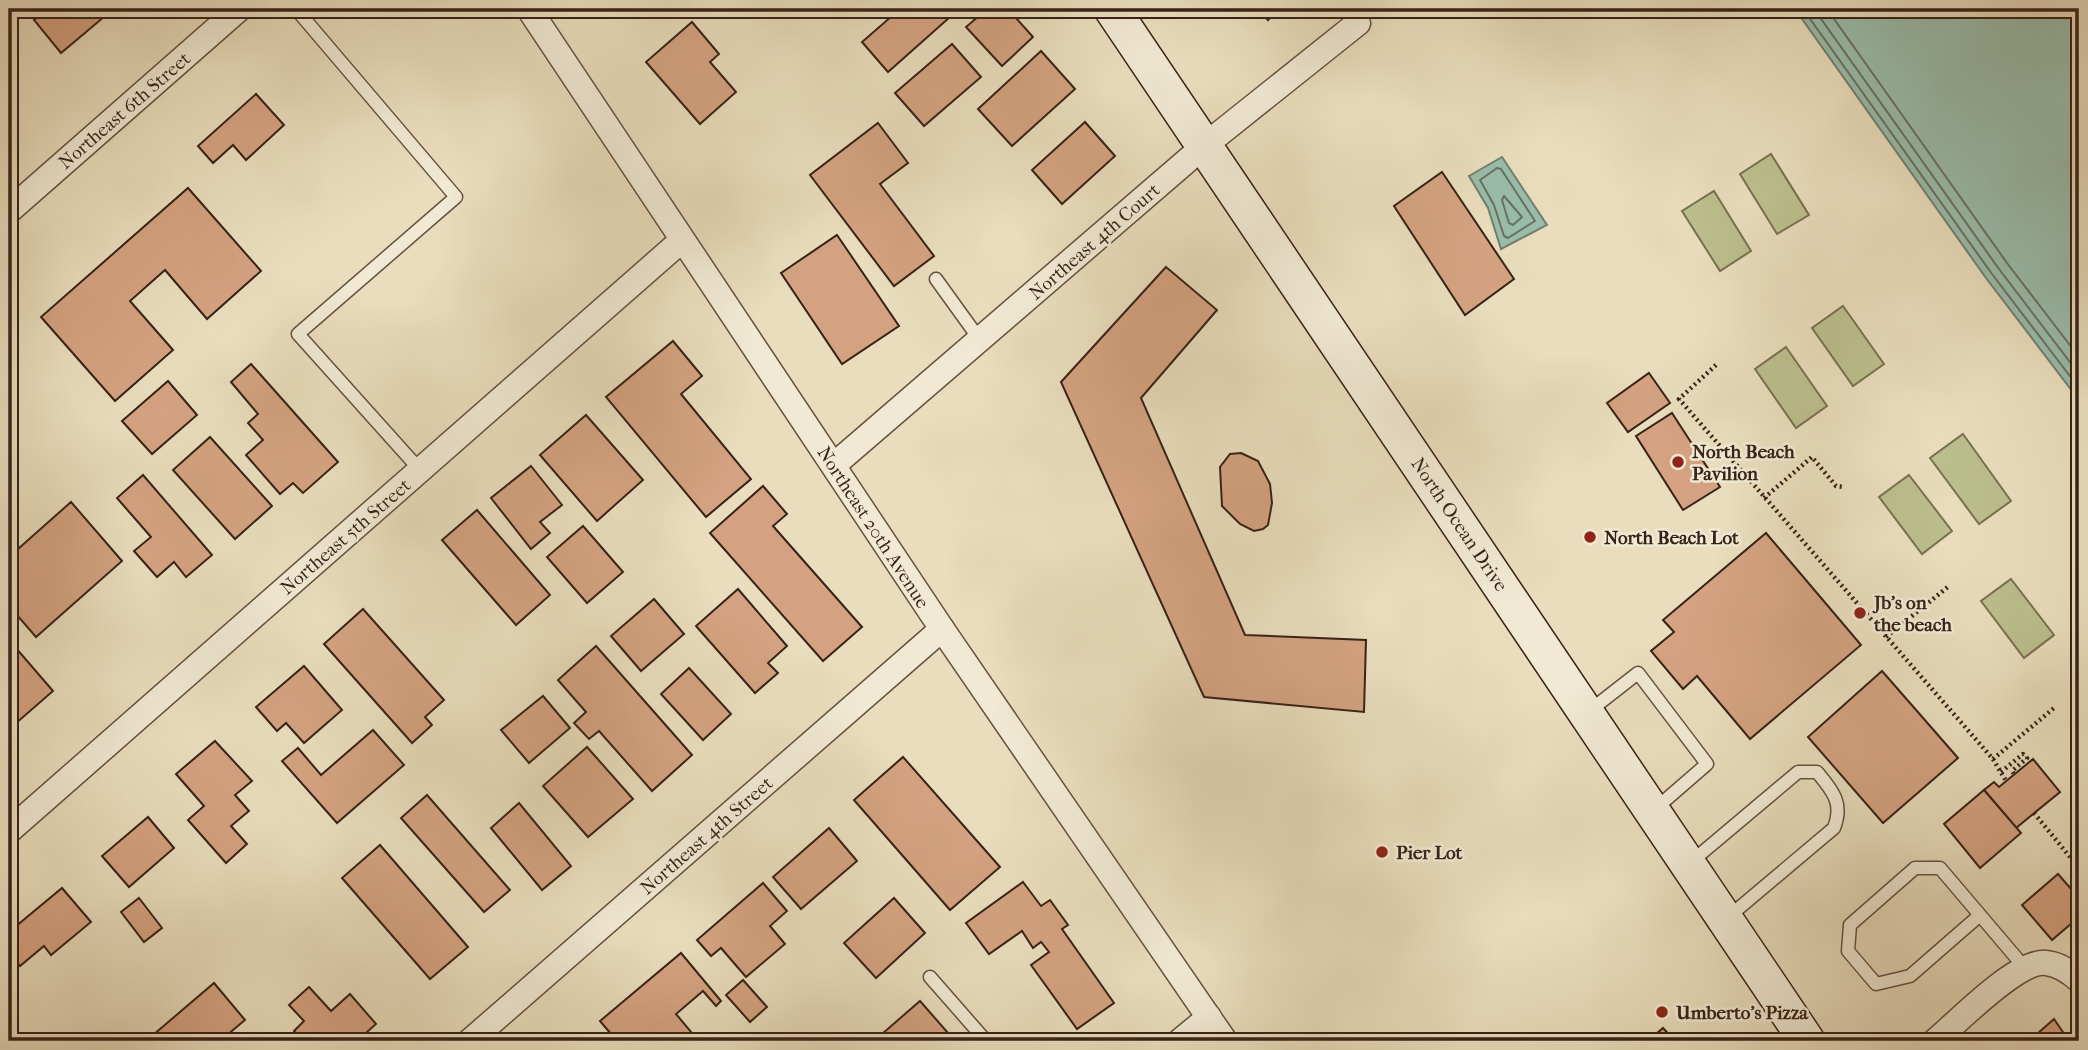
<svg xmlns="http://www.w3.org/2000/svg" width="2088" height="1050" viewBox="0 0 2088 1050" font-family="'IM FELL French Canon',serif">
  <rect width="100%" height="100%" fill="#e9ddbd"/>
  <filter id="stains"><feTurbulence type="fractalNoise" baseFrequency=".00286" numOctaves="4"/><feColorMatrix values="0 0 0 0 .2 0 0 0 0 .09 0 0 0 0 .02 0 0 0 .5 -.17"/></filter>
  <radialGradient id="worn" r=".72"><stop offset=".6" stop-color="#630" stop-opacity="0"/><stop offset="1" stop-color="#630" stop-opacity=".3"/></radialGradient>
  <!-- green -->
  <g fill="#bbbf8d" stroke="#797052" stroke-width="2">
    <polygon points="1771,154 1809,215 1777,234 1740,174"/>
    <polygon points="1714,191 1751,251 1720,271 1682,211"/>
    <polygon points="1843,306 1884,364 1853,386 1812,328"/>
    <polygon points="1786,347 1827,406 1796,428 1755,369"/>
    <polygon points="1963,434 2011,501 1979,524 1930,458"/>
    <polygon points="1909,475 1952,531 1922,554 1879,497"/>
    <polygon points="2011,579 2054,635 2024,658 1981,601"/>
  </g>
  <!-- water -->
  <g fill="#99bdab" stroke="#727f70" stroke-width="2">
    <polygon points="1795,9 2079,9 2079,400 1986,278"/>
    <polygon points="1502,157 1547,225 1501,249 1488,208 1469,176"/>
  </g>
  <g fill="none" stroke-linecap="round" stroke-linejoin="round">
    <!-- shore -->
    <g stroke="#687061" stroke-width="2">
      <polyline points="1803,9 1992,274 2079,388"/>
      <polyline points="1814,9 1999,269 2079,374"/>
      <polyline points="1827,9 2007,263 2079,357"/>
      <polygon points="1497,168 1501,169 1535,221 1508,238 1504,236 1494,205 1480,180"/>
      <polygon points="1504,196 1522,217 1513,225 1509,223 1502,200"/>
    </g>
  </g>
  <!-- building -->
  <g fill="#d4a280" stroke="#372217" stroke-width="2">
    <polygon points="48,9 109,9 111,11 61,53 34,20"/>
    <polygon points="900,9 959,9 888,72 862,42"/>
    <polygon points="987,9 1008,9 1033,37 1002,66 966,27"/>
    <polygon points="1257,9 1280,9 1268,20"/>
    <polygon points="692,22 719,54 710,62 736,92 700,124 646,62"/>
    <polygon points="952,44 981,77 924,126 895,93"/>
    <polygon points="1041,51 1075,89 1012,146 978,109"/>
    <polygon points="9,92 18,102 9,111"/>
    <polygon points="256,94 284,125 246,160 233,145 213,163 198,146"/>
    <polygon points="1085,122 1115,156 1062,204 1032,170"/>
    <polygon points="878,123 908,163 880,184 934,256 894,286 810,175"/>
    <polygon points="1442,172 1514,279 1465,315 1394,206"/>
    <polygon points="188,188 261,271 207,319 165,270 130,301 173,350 115,401 41,317"/>
    <polygon points="837,235 899,326 842,364 781,273"/>
    <polygon points="1166,267 1217,310 1141,398 1245,635 1366,640 1364,712 1204,697 1061,382"/>
    <polygon points="673,341 702,376 681,394 751,479 706,517 606,397"/>
    <polygon points="251,364 338,462 303,493 293,483 280,494 246,455 263,440 248,423 258,414 231,382"/>
    <polygon points="1649,373 1670,403 1628,432 1607,403"/>
    <polygon points="168,381 197,415 152,454 122,421"/>
    <polygon points="1672,413 1720,487 1683,510 1636,436"/>
    <polygon points="586,415 643,480 597,521 540,455"/>
    <polygon points="210,437 272,506 235,539 173,470"/>
    <polygon points="1241,453 1258,461 1270,484 1272,503 1268,525 1263,529 1254,531 1240,524 1222,506 1220,467 1230,454"/>
    <polygon points="531,466 562,505 540,522 550,533 531,549 491,498"/>
    <polygon points="143,475 212,555 186,577 174,562 157,577 134,551 151,537 117,498"/>
    <polygon points="763,486 787,514 773,526 862,627 823,661 710,533"/>
    <polygon points="71,502 122,561 36,637 9,606 9,557"/>
    <polygon points="477,510 550,595 516,625 442,540"/>
    <polygon points="583,526 623,572 587,603 547,557"/>
    <polygon points="1766,533 1861,645 1750,739 1697,676 1683,689 1651,651 1674,632 1663,620"/>
    <polygon points="738,589 787,646 768,663 778,673 755,693 696,626"/>
    <polygon points="654,599 684,634 641,671 611,636"/>
    <polygon points="363,609 444,700 425,717 432,725 412,743 324,644"/>
    <polygon points="9,640 53,691 14,725 9,720"/>
    <polygon points="596,646 692,755 652,791 599,731 589,739 574,723 586,712 558,680"/>
    <polygon points="304,666 342,710 304,743 286,723 277,731 256,707"/>
    <polygon points="689,668 731,714 703,740 661,694"/>
    <polygon points="1882,671 1958,758 1883,823 1808,737"/>
    <polygon points="543,696 570,728 529,763 501,730"/>
    <polygon points="373,730 404,765 337,823 282,761 298,748 321,775"/>
    <polygon points="215,741 252,781 235,795 249,811 231,826 247,844 226,863 188,820 204,806 176,774"/>
    <polygon points="587,747 633,799 588,837 543,786"/>
    <polygon points="903,757 1000,867 950,910 854,800"/>
    <polygon points="2033,759 2060,792 2016,828 1984,790 1994,782 1999,787"/>
    <polygon points="1984,790 2021,833 1980,868 1944,824"/>
    <polygon points="427,795 510,890 484,912 401,818"/>
    <polygon points="519,803 571,866 542,890 491,828"/>
    <polygon points="148,817 174,848 129,887 102,856"/>
    <polygon points="829,828 857,861 801,909 773,877"/>
    <polygon points="380,845 468,947 430,979 342,878"/>
    <polygon points="2058,874 2079,898 2079,917 2052,940 2022,905"/>
    <polygon points="1023,882 1041,906 1050,900 1068,925 1062,929 1114,1003 1077,1029 1031,965 1049,952 1041,942 1033,948 1022,931 989,954 966,923"/>
    <polygon points="763,883 787,911 770,926 785,944 746,977 721,948 711,956 697,940"/>
    <polygon points="62,888 91,922 51,955 44,946 20,966 9,953 9,932"/>
    <polygon points="139,898 162,928 144,942 121,912"/>
    <polygon points="894,898 925,933 876,978 844,943"/>
    <polygon points="681,953 721,1001 716,1006 703,991 676,1014 692,1033 682,1041 617,1041 600,1021"/>
    <polygon points="743,980 767,1007 750,1022 726,995"/>
    <polygon points="214,983 245,1020 220,1041 146,1041"/>
    <polygon points="309,987 331,1011 350,994 376,1024 357,1041 303,1041 294,1031 304,1021 289,1005"/>
    <polygon points="920,1001 955,1041 876,1041 875,1040"/>
    <polygon points="2054,1019 2069,1041 2029,1041"/>
    <polygon points="1663,1028 1675,1041 1648,1041"/>
  </g>
  <g fill="none" stroke-linecap="round" stroke-linejoin="round">
    <defs>
      <g id="lane">
        <polyline points="296,9 456,197 298,334 420,470"/>
        <polyline points="936,279 980,340"/>
        <polyline points="1588,712 1638,673 1707,764 1654,810"/>
        <path d="M1691,862L1798,772H1817C1832,790 1844,803 1834,828L1726,919"/>
        <polyline points="1980,915 1910,976 1876,984 1848,951 1850,925 1915,868 1940,868 2025,968"/>
        <polyline points="930,977 986,1041"/>
      </g>
      <g id="street">
        <polyline points="529,9 942,629 1225,1041"/>
        <polyline points="9,211 239,9"/>
        <polyline points="834,465 1204,146 1358,23"/>
        <polyline points="9,831 681,241"/>
        <polyline points="470,1041 942,629"/>
        <polyline points="1180,1041 1209,1017"/>
        <path d="M1935,1041C1957,1023 2018,959 2046,963C2058,964 2070,972 2079,980"/>
      </g>
      <polyline id="secondary" points="1112,9 1807,1041"/>
    </defs>
    <!-- lane casing -->
    <use href="#lane" stroke="#645140" stroke-width="15"/>
    <!-- street casing -->
    <use href="#street" stroke="#645140" stroke-width="27"/>
    <!-- secondary casing -->
    <use href="#secondary" stroke="#372217" stroke-width="38"/>
    <!-- path -->
    <g stroke="#372217" stroke-width="4.5" stroke-dasharray="2 3.5" stroke-linecap="butt">
      <polyline points="1716,365 1679,399 1993,759 2006,781"/>
      <polyline points="1764,498 1812,457 1836,486 1844,487"/>
      <polyline points="1886,637 1949,586"/>
      <polyline points="1993,759 2054,708"/>
      <polyline points="2001,772 2023,754 2027,758 2012,771 2014,774"/>
      <polyline points="2034,813 2079,868"/>
      <polyline points="2075,944 2079,930"/>
    </g>
    <!-- lane -->
    <use href="#lane" stroke="#f1e9d4" stroke-width="12"/>
    <!-- street -->
    <use href="#street" stroke="#f1e9d4" stroke-width="24"/>
    <!-- secondary -->
    <use href="#secondary" stroke="#f1e9d4" stroke-width="35"/>
  </g>
  <!-- markers -->
  <g fill="#8f2418" stroke="#f1e9d4" stroke-width="2.5">
    <circle cx="1678" cy="462" r="7"/>
    <circle cx="1590" cy="537" r="7"/>
    <circle cx="1860" cy="613" r="7"/>
    <circle cx="1382" cy="852" r="7"/>
    <circle cx="1662" cy="1012" r="7"/>
  </g>
  <g text-anchor="middle" stroke-width="5" stroke-linejoin="round" paint-order="stroke">
    <!-- street labels -->
    <g font-size="19" fill="#372217" stroke="#f1e9d4">
      <text transform="translate(124 110) rotate(-41)" y="7">Northeast 6th Street</text>
      <text transform="translate(1094 241) rotate(-41)" y="7">Northeast 4th Court</text>
      <text transform="translate(1460 524) rotate(56)" y="7">North Ocean Drive</text>
      <text transform="translate(874 527) rotate(57)" y="7">Northeast 20th Avenue</text>
      <text transform="translate(345 536) rotate(-41)" y="7">Northeast 5th Street</text>
      <text transform="translate(706 835) rotate(-41)" y="7">Northeast 4th Street</text>
    </g>
    <!-- poi labels -->
    <g font-size="19" font-weight="bold" fill="#372217" stroke="#f1e9d4" text-anchor="start">
      <text x="1692" y="458">North Beach<tspan x="1692" dy="22">Pavilion</tspan></text>
      <text x="1604" y="544">North Beach Lot</text>
      <text x="1874" y="609">Jb's on<tspan x="1874" dy="22">the beach</tspan></text>
      <text x="1396" y="859">Pier Lot</text>
      <text x="1676" y="1019">Umberto's Pizza</text>
    </g>
  </g>
  <!-- margin -->
  <rect width="2088" height="1050" fill="none" stroke="#e9ddbd" stroke-width="35"/>
  <rect x="10" y="10" width="2067" height="1029" fill="none" stroke="#372217" stroke-width="3.5"/>
  <rect x="18" y="18" width="2053" height="1015" fill="none" stroke="#372217" stroke-width="2"/>
  <rect width="100%" height="100%" filter="url(#stains)"/>
  <rect width="100%" height="100%" fill="url(#worn)"/>
</svg>
